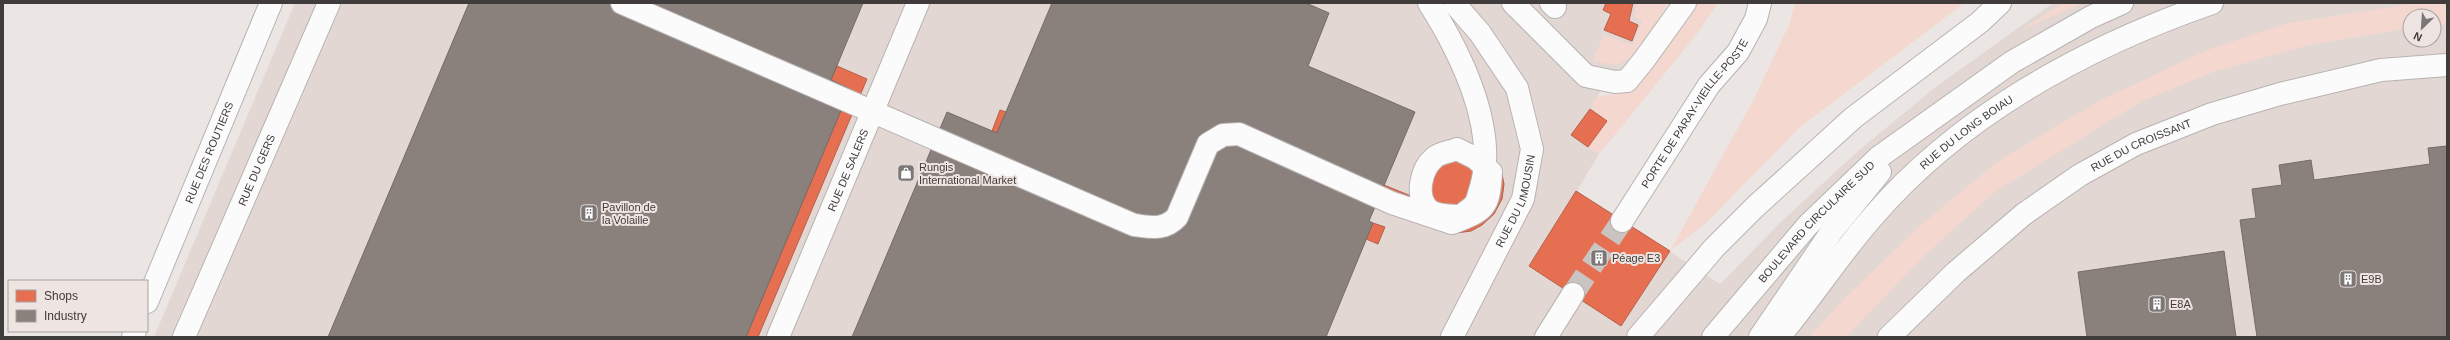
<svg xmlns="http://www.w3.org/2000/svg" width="2450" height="340" viewBox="0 0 2450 340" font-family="Arial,sans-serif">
  <rect width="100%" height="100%" fill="#ebe5e4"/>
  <!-- built -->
  <path fill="#e3d7d4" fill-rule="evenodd" d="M295,3H1653L1632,66L1613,71L1590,109L1607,121L1589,147L1599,154L1577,191L1720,284L1782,221L1857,152L1937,86L2053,3H2447V337H154ZM2410,16H2434V40H2410Z"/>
  <!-- green -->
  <g fill="#f4d7cf">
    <path d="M1637,3H1668C1658,20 1638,61 1617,64C1610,66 1600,62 1593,60L1604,35L1633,45L1642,21L1634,17Z"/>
    <polygon points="1696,3 1718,3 1696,35 1599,154 1588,147 1606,121 1590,109 1597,97 1621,93 1641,79"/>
    <polygon points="1795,3 1964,3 1800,127 1706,223 1670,251 1754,99 1789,25"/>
    <polygon points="2063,3 2082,3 2020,31"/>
    <polygon points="2447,3 2447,24 2434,25 2434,16 2410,16 2410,28 2308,45 2213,72 2142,101 1993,193 1921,259 1846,337 1809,337 1847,296 1924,222 2000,160 2097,102 2205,51 2289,23 2412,4"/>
  </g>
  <!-- shops -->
  <g fill="#e76f51" stroke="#b5604a">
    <polygon points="1606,3 1633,3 1629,21 1638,25 1632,41 1604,30 1611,14 1603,10"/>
    <polygon points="837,66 867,79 758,337 746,337 850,89 831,80"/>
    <polygon points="1590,109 1607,121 1588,147 1571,135"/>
    <polygon points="1000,110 1006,112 997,133 992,131"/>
    <polygon points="1459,140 1481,147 1495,159 1502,174 1504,184 1502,199 1494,214 1482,225 1471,231 1456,233 1377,203 1384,185 1411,196 1410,188 1415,166"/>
    <polygon points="1576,191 1670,251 1621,326 1529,266"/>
    <polygon points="1373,223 1385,227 1378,244 1366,239"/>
  </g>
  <!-- industry -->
  <g fill="#8a817c" stroke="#746c68">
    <polygon points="469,3 863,3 831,80 850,89 746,337 328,337"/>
    <polygon points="1052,3 1306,3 1329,13 1308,66 1415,112 1369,221 1373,223 1326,337 852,337 947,112 997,133"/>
    <polygon points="2447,146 2447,337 2257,337 2240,220 2256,218 2252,189 2282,185 2279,165 2311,160 2314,180 2430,164 2428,148"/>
    <polygon points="2224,251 2236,337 2087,337 2078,272"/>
  </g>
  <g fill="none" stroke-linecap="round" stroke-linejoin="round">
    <!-- minor-tunnel -->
    <polyline stroke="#c9c3c2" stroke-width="22" stroke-dasharray="22 11" stroke-linecap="butt" points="1573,294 1622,221"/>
    <defs>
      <g id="minor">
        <path d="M622,3L1134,225C1151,227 1164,231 1177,217L1208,144L1223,135L1239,134L1392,203L1452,223C1485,210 1489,209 1491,172L1475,158L1457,149C1450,152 1439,153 1434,158C1421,169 1415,196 1428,209C1436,217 1450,215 1461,216C1465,212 1471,209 1475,204C1478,200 1479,192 1481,187C1498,128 1460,52 1429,3"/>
        <polyline points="1513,3 1586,76 1615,82 1627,81 1644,60 1685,3"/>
        <polyline points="1551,3 1555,7"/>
        <path id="s1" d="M1622,221L1709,85L1738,52L1756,19L1760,3"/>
        <path id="s2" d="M147,302L271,3"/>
        <polyline points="133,337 135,331"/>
        <path id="s3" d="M184,337L329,3"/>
        <path id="s4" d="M778,337L918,3"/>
        <path id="s5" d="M1452,337L1523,199L1532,149L1517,88L1480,33L1454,3"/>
        <polyline points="1546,337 1573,294"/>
        <polyline points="1638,337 1714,248 1755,207 1853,118 1980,22 2000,3"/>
        <path id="s6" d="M1713,337L1808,225L1879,157L2012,62L2091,17L2122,3"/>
        <polyline points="1760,337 1832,231 1880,172"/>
        <path id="s7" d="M1779,337C1811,299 1838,257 1870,220C1958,116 2085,47 2212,3"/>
        <path id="s8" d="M1889,337L1956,272L2024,214L2080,175L2136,144L2212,114L2280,94L2381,70L2447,65"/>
      </g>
    </defs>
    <!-- minor casing -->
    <use href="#minor" stroke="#b7b3b2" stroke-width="24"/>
    <!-- minor -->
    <use href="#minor" stroke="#fcfbfb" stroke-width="22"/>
  </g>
  <!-- icons -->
  <defs>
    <symbol id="shop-square" viewBox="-11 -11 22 22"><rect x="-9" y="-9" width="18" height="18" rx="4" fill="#7b7776" stroke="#eee4e1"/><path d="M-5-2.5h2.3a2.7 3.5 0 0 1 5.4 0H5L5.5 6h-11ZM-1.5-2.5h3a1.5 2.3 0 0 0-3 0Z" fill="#fff"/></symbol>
    <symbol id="building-square" viewBox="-11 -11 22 22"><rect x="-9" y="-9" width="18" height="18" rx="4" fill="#7b7776" stroke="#eee4e1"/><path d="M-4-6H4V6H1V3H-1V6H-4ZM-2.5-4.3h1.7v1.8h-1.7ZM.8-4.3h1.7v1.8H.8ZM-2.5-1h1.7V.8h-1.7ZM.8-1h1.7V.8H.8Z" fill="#fff"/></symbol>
  </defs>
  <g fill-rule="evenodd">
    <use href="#shop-square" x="896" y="163" width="20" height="20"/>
    <use href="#building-square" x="579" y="203" width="20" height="20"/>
    <use href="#building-square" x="1589" y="248" width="20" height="20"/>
    <use href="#building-square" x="2338" y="269" width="20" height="20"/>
    <use href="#building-square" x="2147" y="294" width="20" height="20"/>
  </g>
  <g text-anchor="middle" stroke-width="4" stroke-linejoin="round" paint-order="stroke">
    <!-- street labels -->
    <g font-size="11" fill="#3f3c3b" stroke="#eee4e1">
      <text dy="4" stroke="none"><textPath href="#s1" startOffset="130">PORTE DE PARAY-VIEILLE-POSTE</textPath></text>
      <text dy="4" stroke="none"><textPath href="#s7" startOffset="279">RUE DU LONG BOIAU</textPath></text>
      <text dy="4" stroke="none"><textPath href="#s8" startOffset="319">RUE DU CROISSANT</textPath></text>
      <text dy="4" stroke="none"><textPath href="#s2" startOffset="162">RUE DES ROUTIERS</textPath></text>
      <text dy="4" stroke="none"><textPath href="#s3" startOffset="182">RUE DU GERS</textPath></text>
      <text dy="4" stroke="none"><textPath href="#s4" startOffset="181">RUE DE SALERS</textPath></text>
      <text dy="4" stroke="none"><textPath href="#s5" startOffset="151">RUE DU LIMOUSIN</textPath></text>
      <text dy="4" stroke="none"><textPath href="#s6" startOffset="155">BOULEVARD CIRCULAIRE SUD</textPath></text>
    </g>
    <!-- poi labels -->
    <g font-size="11" fill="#3f3c3b" stroke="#eee4e1" text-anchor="start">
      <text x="919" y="171">Rungis<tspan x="919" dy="13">International Market</tspan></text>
      <text x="602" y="211">Pavillon de<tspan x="602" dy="13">la Volaille</tspan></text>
      <text x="1612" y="262">Péage E3</text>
      <text x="2361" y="283">E9B</text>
      <text x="2170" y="308">E8A</text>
    </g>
  </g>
  <!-- border -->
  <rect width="2450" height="340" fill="none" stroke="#3f3c3b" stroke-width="8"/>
  <!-- legend -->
  <rect x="8" y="280" width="140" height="52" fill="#eee4e1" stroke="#a8a19f"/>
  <rect x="16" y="290" width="20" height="12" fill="#e76f51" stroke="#a8a19f"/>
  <text x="44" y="300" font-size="12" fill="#3f3c3b">Shops</text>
  <rect x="16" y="310" width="20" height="12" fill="#8a817c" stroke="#a8a19f"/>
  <text x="44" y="320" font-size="12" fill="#3f3c3b">Industry</text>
  <!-- north arrow -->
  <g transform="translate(2422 28) rotate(205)"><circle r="19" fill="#eee4e1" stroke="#a8a19f"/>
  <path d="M0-3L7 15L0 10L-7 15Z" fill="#7b7776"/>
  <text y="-6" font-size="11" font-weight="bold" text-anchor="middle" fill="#3f3c3b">N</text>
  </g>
</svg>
